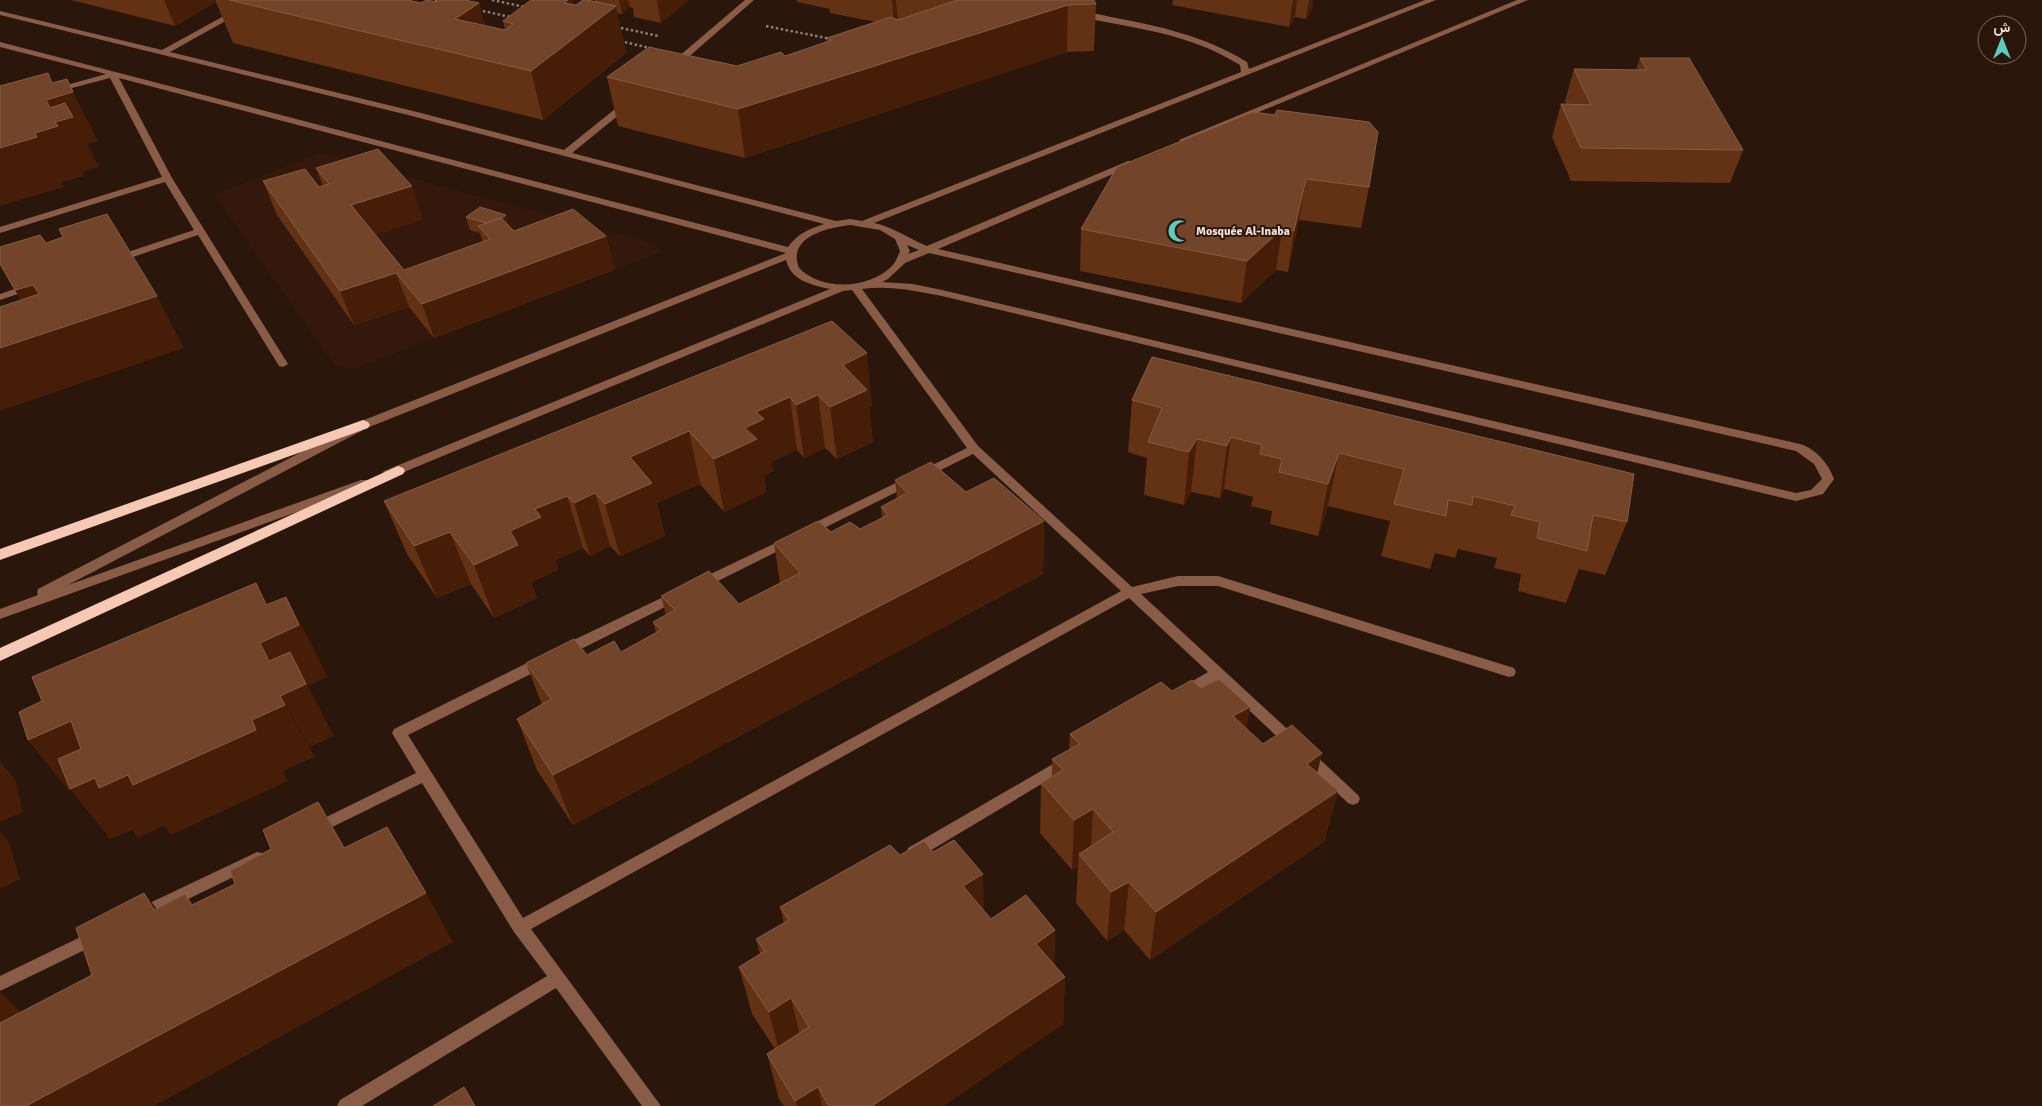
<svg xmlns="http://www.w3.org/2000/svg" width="2042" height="1106" viewBox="0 0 2042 1106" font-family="Signika,Vazirmatn,sans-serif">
  <rect width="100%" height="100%" fill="#2b160b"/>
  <!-- built -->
  <polygon fill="#34180b" points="320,153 651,243 664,251 354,369 335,366 214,195"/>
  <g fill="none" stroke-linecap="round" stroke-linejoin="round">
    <!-- path -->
    <g stroke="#8e7c73" stroke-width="2.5" stroke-dasharray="2.5 2.5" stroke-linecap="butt">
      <polyline points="435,0 443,2"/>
      <polyline points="492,0 525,7"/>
      <polyline points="478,10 511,17"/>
      <polyline points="766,26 831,39"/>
      <polyline points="616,27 659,36"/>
      <polyline points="620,41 650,48"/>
    </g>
    <!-- minor -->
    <g fill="#885c47" fill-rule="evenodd">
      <path d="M253,0H263L170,52L413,111L564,150L625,101H631V105L572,153L836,221L850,219L862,221L1241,72L1240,65C1187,32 1135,29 1076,16V12C1087,11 1100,15 1111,17C1159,26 1205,36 1247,62L1249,69L1425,0H1436L874,223C891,226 910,239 927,246L1128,161H1134V165L938,249L1800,444C1816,449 1829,464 1834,479L1823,494L1796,501L942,296C916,291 888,285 862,289L978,446L1132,587L1178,576H1218L1514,668L1516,672L1514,676L1509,677L1218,586H1178L1141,594L1297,738L1299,742L1297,746L1292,748L1287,746L1217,680L1189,697L1184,698L1179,697L1177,693L1179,689L1208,672L1129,598L531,929L661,1106H642L556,988L362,1106H337L340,1100L547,976L514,932L422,783L320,833L315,835L310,833L308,829L310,825L416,773L392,733L394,729L537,658L542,657L547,658L549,662L547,666L408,735L523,918L1121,591L973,454L812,534H804L802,531L804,528L967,448L852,290L843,291L392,477L388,478L382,474L384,471L830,289C812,285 791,281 786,260L367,428L68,585L361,480H369L371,483L369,486L0,619V609L38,595L37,592L38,589L359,422L786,253L119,78L172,178L288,364L283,367L279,366L198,235L121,261H113L112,259L113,257L194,230L165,182L0,233V227L162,177L110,78L53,93L49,90L106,74L0,47V42L788,247C797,234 809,229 824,224L408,115L0,15V11L162,50ZM850,225L880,230L895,239L900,251C898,256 896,261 893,265C870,289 823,292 799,268C787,237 826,228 850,225ZM907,245L919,250L908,254L910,251ZM929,253L1796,451L1814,464L1822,479L1811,490L1796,493L942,290L913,284L882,282L888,279L905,263Z"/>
      <polygon points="745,0 754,0 677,67 671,67 671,63"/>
      <polygon points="1517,0 1528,0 1187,142 1181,142 1179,140"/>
      <polygon points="32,283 36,284 37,286 36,288 0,300 0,294"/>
      <polygon points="788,537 792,538 794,541 792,544 706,587 696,587 695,584 696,581"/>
      <polygon points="678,590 683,592 684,595 683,598 569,655 559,655 557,651 559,647"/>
      <polygon points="1307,750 1312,752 1358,795 1360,799 1358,803 1353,805 1348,803 1302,760 1300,756 1302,752"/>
      <polygon points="1065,757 1070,759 1072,763 1070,767 918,858 913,859 908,858 906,853 908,848"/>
      <polygon points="257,852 262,853 265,858 262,863 145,920 140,922 135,920 132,915 135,910"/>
      <polygon points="95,930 101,932 103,937 101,942 0,991 0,976"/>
    </g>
    <!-- highway -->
    <g fill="#f6c9b4" fill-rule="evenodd">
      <polygon points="363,420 368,422 370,425 368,428 0,560 0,549"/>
      <polygon points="398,466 403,468 405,471 403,474 0,661 0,648"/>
    </g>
  </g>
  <!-- wall -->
  <g fill="#633114">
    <polygon points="71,0 412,0 412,1 421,3 437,2 479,3 485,26 505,30 503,21 574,5 595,2 595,0 689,0 661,23 634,17 633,8 630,7 622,14 617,13 626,53 543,120 233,43 216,2 175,26"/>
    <polygon points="797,0 1094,0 1096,4 1094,51 1067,52 745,158 618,126 607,77 737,66 785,56 827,42 827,38 876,22 830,13 830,9 797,2"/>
    <polygon points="1173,0 1313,0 1312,9 1306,19 1295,17 1289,27 1172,5"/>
    <polygon points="1640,58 1743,150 1730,183 1571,181 1552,137 1561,104 1566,104 1565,101 1574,69 1636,70"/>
    <polygon points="1253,112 1369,187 1361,228 1299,220 1288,272 1276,270 1241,303 1080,271 1081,229"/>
    <polygon points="316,168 423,219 375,235 404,270 483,242 480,233 470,230 466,217 510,227 514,231 606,236 614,270 434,338 409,307 354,325 277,215 263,181 319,187 323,186"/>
    <polygon points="832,321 872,405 869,407 873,442 837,459 825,448 804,458 797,450 771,462 773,471 764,476 766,492 724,512 700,484 657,503 665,536 620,556 610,546 590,556 583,548 555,560 558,570 531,582 537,598 494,618 471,584 437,598 407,554 384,501"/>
    <polygon points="1132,400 1627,522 1605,575 1579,569 1566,603 1518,591 1521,574 1494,568 1497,558 1458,549 1455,558 1435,553 1430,569 1381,556 1390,521 1328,506 1318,536 1270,524 1272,511 1251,506 1253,497 1224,489 1220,498 1191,492 1184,505 1144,495 1147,458 1128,452"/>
    <polygon points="895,480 966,492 1044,521 1043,574 573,825 537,770 517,719 542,705 526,663 587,655 621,652 656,633 653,622 666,615 661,596 739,604 780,583 774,543 831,532 860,529 882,518 881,507 897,498"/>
    <polygon points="1201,688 1250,707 1246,728 1263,744 1322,753 1317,773 1338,791 1324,842 1150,960 1124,930 1107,941 1076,903 1078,866 1072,870 1040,833 1041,783 1052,776 1052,759 1069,750 1070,734 1172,691"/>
    <polygon points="933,852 991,919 1055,930 1054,964 1065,977 1063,1024 943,1106 784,1106 779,1099 767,1054 775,1049 752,1014 739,967 760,954 756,939 784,923 780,907 900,855"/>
  </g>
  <!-- shaded-wall -->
  <g fill="#461e07">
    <polygon points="164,0 216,0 216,2 175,26"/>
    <polygon points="568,0 573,0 580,33 616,6 626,53 543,120 531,71 564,3"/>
    <polygon points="619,0 628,0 630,7 622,14"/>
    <polygon points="657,0 689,0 661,23"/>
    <polygon points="892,0 896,0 898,23 894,26"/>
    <polygon points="1293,0 1297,0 1295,17 1289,27"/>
    <polygon points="1309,0 1313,0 1312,9 1306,19"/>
    <polygon points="479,3 492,50 455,19"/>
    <polygon points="1068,5 1067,52 745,158 738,109"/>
    <polygon points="73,92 98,141 87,144 99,167 82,172 84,176 62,182 64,187 0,206 0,148 46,100"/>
    <polygon points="1306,179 1299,220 1288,272 1294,231"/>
    <polygon points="412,186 423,219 364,239 351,205"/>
    <polygon points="506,215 510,227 493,226"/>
    <polygon points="1282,229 1276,270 1241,303 1247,261"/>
    <polygon points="606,236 614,270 434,338 422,304"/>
    <polygon points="396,273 409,307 354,325 340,291"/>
    <polygon points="33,285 59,328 157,296 184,348 0,411 0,348 41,334 15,290"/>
    <polygon points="867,353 872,405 869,407 873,442 837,459 830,407 843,365"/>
    <polygon points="818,395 825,448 804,458 796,405"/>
    <polygon points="790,397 797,450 771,462 773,471 764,476 766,492 724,512 714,459 745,428 756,412"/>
    <polygon points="689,431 700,484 657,503 665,536 620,556 605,504 630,457"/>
    <polygon points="1231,437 1224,489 1220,498 1227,446"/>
    <polygon points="1197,439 1191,492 1184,505 1189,452"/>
    <polygon points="1339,453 1328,506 1318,536 1328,484"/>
    <polygon points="595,493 610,546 590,556 574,503"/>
    <polygon points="567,496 583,548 555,560 558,570 531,582 537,598 494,618 474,565 535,509"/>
    <polygon points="1044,521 1043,574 573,825 553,775"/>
    <polygon points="450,532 471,584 437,598 414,546"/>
    <polygon points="256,583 283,632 286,597 314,649 327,677 308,686 334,736 310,747 280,696 269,661 260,643 266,605"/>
    <polygon points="285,705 315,757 283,771 288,781 171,835 164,826 138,838 132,830 110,839 71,790 69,791 28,740 71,721 252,720"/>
    <polygon points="1250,707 1240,758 1233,716"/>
    <polygon points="1322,753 1310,803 1307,764"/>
    <polygon points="0,762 15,779 23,812 0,822"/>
    <polygon points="1338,791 1324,842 1150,960 1156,912"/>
    <polygon points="318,802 348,852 344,848"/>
    <polygon points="1093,809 1090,859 1079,854 1078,866 1072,870 1074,820"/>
    <polygon points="0,832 9,842 20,879 0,889"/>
    <polygon points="983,874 984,923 963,886"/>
    <polygon points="1129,882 1124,930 1107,941 1111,892"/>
    <polygon points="144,893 184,942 154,910"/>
    <polygon points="426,893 453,942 154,1106 26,1106"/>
    <polygon points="1055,930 1053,978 1036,944"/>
    <polygon points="1065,977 1063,1024 943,1106 872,1106"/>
    <polygon points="0,992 28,1019 0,1028"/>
    <polygon points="791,998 802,1044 781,1058 769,1012"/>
    <polygon points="818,1087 822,1106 797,1106 795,1101"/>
  </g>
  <!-- building -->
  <g fill="#724429" stroke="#865d45">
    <polygon points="229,0 407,0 421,3 426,0 437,2 440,0 465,0 479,3 455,19 505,30 513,24 503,21 531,0 568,0 564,3 576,5 583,0 587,0 616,6 531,71"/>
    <polygon points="958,0 1094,0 1096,4 1068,5 738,109 607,77 649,47 737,66 781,52 785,56 832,40 827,38 891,17 898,20"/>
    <polygon points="1640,58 1689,58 1743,150 1581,148 1561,104 1591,105 1574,69 1647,70"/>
    <polygon points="48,73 52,83 67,79 73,92 46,100 50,108 65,103 73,117 55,122 58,126 35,133 37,137 0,148 0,86"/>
    <polygon points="1277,110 1369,122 1378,132 1369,187 1306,179 1294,231 1282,229 1247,261 1081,229 1117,167 1253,112 1275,115"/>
    <polygon points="378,149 412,186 351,205 404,270 490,239 478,226 501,218 514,231 573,209 606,236 422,304 396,273 340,291 263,181 305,169 319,187 329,184 316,168"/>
    <polygon points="480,207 506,215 501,219 501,218 486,223 466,217"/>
    <polygon points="107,214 157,296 0,348 0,307 39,294 33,285 15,290 0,264 0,247 40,235 46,243 63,237 59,229"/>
    <polygon points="832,321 867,353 843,365 867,390 830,407 818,395 796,405 790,397 756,412 764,419 745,428 757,439 714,459 689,431 630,457 652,483 605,504 595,493 574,503 567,496 535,509 541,517 510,531 518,545 474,565 450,532 414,546 384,501"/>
    <polygon points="1152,357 1634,474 1627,522 1593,515 1587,551 1537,538 1540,522 1511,515 1515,506 1473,496 1472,505 1448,500 1446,516 1394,504 1404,469 1339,453 1328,484 1279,472 1282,459 1260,454 1262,445 1231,437 1227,446 1197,439 1189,452 1148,442 1162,408 1132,400"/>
    <polygon points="931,462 966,492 994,478 1044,521 553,775 517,719 551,699 526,663 574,639 587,655 614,641 621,652 661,630 653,622 675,610 661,596 709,571 739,604 800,573 774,543 818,521 831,532 850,522 860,529 888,515 881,507 907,493 895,480"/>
    <polygon points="256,583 266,605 286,597 299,625 260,643 269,661 290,652 306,684 280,696 285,705 252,720 256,730 133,785 128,775 99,788 95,778 70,789 58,759 81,749 71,721 28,740 19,712 42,701 32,677"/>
    <polygon points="1219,679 1250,707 1233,716 1263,744 1292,725 1322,753 1307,764 1338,791 1156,912 1129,882 1111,892 1079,854 1113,832 1093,809 1074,820 1041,783 1063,770 1052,759 1080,744 1070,734 1161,682 1172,691 1192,680 1201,688"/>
    <polygon points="318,802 344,848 387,827 426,893 26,1106 0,1106 0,1023 92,975 76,928 144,893 154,910 185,894 192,905 235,884 230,871 271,849 263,830"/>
    <polygon points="954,840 983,874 963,886 991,919 1026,895 1055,930 1036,944 1065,977 872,1106 829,1106 818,1087 795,1101 767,1054 809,1027 791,998 769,1012 739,967 765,951 756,939 789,920 780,907 890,845 900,855 924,841 933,852"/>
    <polygon points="464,1087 475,1106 433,1106"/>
  </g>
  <!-- icons -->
  <defs>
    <symbol id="mosque-bare" viewBox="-9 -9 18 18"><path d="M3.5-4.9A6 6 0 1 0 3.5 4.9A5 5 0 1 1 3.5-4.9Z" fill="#59cebe" stroke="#2b160b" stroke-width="2.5" paint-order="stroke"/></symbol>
  </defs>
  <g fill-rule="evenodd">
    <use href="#mosque-bare" x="1163" y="215" width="32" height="32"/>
  </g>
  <g text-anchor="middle" stroke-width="4" stroke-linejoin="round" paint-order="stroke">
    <!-- far-poi labels -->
    <g font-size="12" font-weight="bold" fill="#f1e1da" stroke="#2b160b" text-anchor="start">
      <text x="1196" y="235">Mosquée Al-Inaba</text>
    </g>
  </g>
  <!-- north arrow -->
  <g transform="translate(2002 40)"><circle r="24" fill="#2b160b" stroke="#7a675e"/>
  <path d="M0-4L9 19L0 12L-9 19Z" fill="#59cebe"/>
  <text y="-8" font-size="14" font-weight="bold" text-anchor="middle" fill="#f1e1da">ش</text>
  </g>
</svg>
